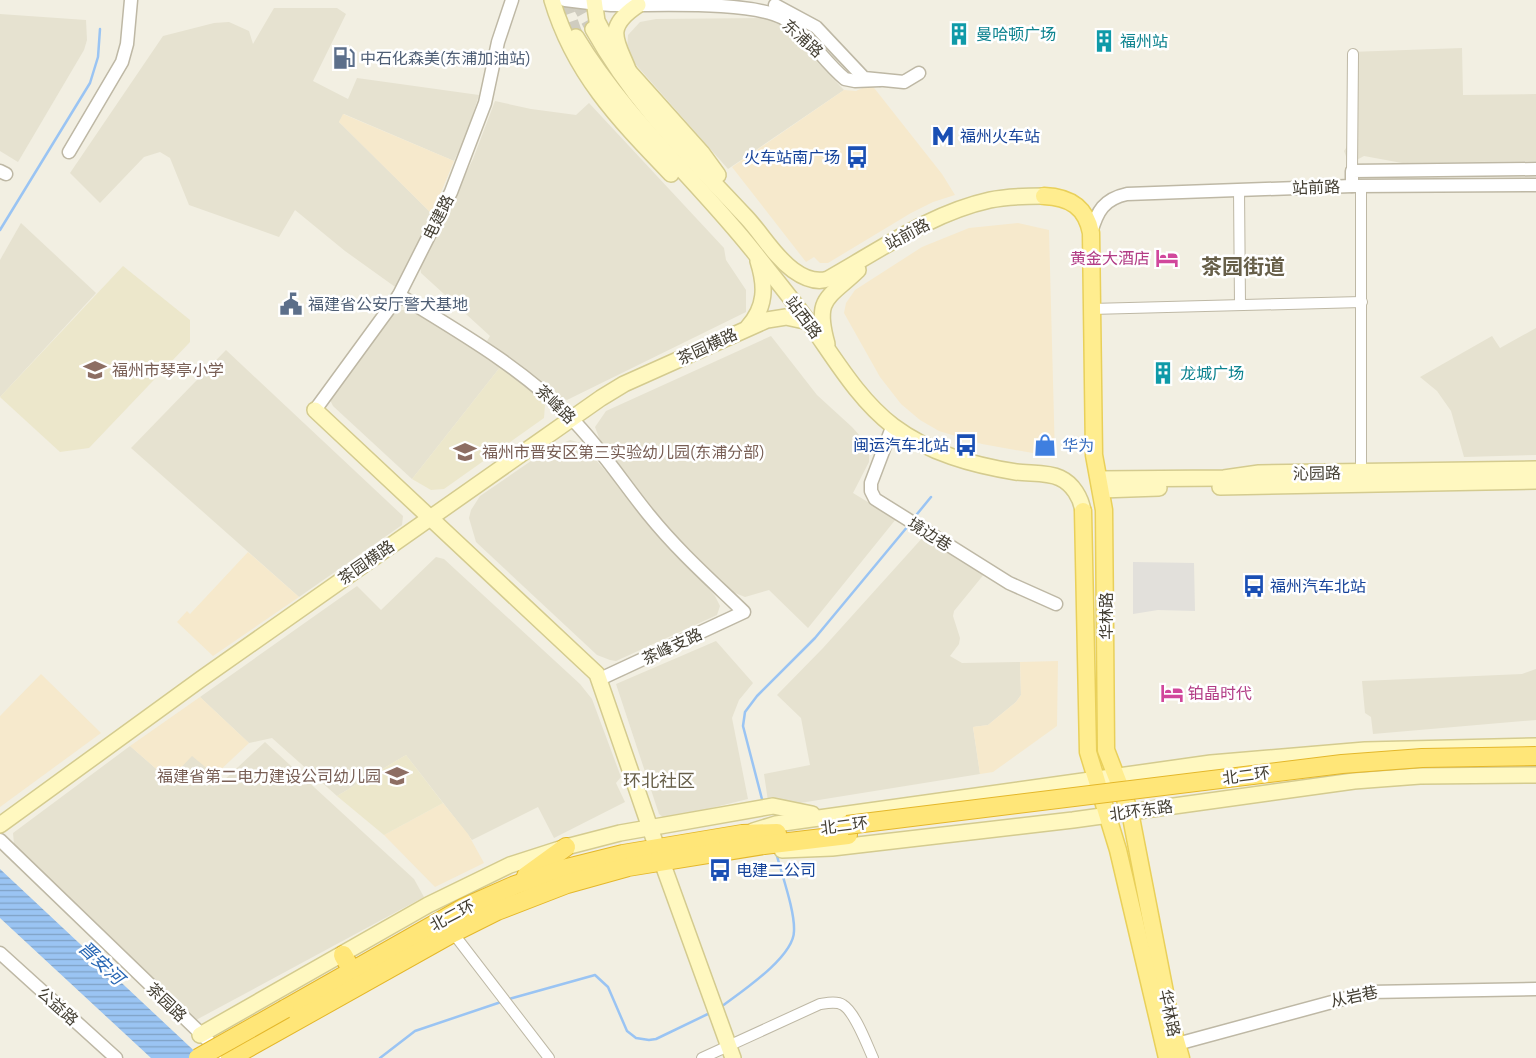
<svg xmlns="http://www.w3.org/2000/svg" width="1536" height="1058" viewBox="0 0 1536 1058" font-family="'IBM Plex Sans','Noto Sans SC',sans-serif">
  <defs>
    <pattern id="water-rules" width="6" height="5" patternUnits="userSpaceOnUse" patternTransform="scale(1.25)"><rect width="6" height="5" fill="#9ac4f3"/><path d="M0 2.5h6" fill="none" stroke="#7fa1c5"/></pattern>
  </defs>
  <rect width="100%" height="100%" fill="#f2efe2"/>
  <!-- residential -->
  <g fill="#e6e2d0">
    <polygon points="274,8 337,8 346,14 313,81 348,99 357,78 479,95 466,135 454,161 344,114 339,122 432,214 398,289 345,251 295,210 279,237 189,205 170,158 160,152 144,157 100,203 70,173 163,36 214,23 229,22 249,31 253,44"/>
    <polygon points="0,14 86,20 87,40 84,50 18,162 0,151"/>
    <polygon points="769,18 778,21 844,90 728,169 630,58 627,51 628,35 640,22 656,19"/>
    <polygon points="1462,48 1463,95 1536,94 1536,161 1402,163 1364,156 1349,164 1344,151 1350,142 1350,52"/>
    <polygon points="495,101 531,109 576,115 589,103 724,248 726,260 746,290 746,312 567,400 556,395 487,341 490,336 421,273 420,265 473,159"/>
    <polygon points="21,223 96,293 0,397 0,260"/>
    <polygon points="409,309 501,366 412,479 333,406 328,396 391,312"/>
    <polygon points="1536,328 1536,455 1464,457 1451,411 1437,391 1420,377 1492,336 1500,348"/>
    <polygon points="771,336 817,395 852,427 869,446 869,462 853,493 896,519 808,628 769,590 745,597 730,591 665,526 604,451 595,427 606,411"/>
    <polygon points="226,350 403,516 402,525 299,597 131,448"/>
    <polygon points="570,440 581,443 715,596 720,606 717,615 616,661 610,660 597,655 476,542 469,518 471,510 480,496 547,450"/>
    <polygon points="924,536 985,573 954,611 953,616 960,638 959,644 950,656 962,663 1020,662 1021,695 1016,702 988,725 973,727 980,774 769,808 764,774 810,765 801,718 777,695 823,648"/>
    <polygon points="436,557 444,559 580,684 592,699 621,777 616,783 625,802 554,838 538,807 472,840 406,755 337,796 272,738 249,743 200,697 357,586 381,610"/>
    <polygon points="716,641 753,683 739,700 732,718 748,799 666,819 659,814 616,684"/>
    <polygon points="1536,669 1536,720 1373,734 1371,717 1365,713 1362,681 1522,674"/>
    <polygon points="265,742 414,879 424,897 196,1020 14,844 13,833 130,746 169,780 192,755 223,781"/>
  </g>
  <!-- commercial -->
  <g fill="#f6e9cc">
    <polygon points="871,84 942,174 955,195 933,202 911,213 828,263 820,263 814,257 806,262 732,167 844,90 856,91"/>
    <polygon points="343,114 454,161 432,214 339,122"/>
    <polygon points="1018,223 1049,230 1055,457 982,444 939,431 920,420 901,404 880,377 844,313 846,303 855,290 922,247 969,228"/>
    <polygon points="248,552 299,597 213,656 177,622 187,611 190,614"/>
    <polygon points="1058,661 1057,726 993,772 980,774 973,727 988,725 1016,702 1021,695 1020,662"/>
    <polygon points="41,674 101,733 0,807 0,716"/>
    <polygon points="200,697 249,743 215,775 192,756 169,780 130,746"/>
    <polygon points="443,803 468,834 484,863 435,887 384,835"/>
  </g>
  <!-- education -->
  <g fill="#ece7cb">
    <polygon points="123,266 190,320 190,342 89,448 60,452 0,397"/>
    <polygon points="501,366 542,400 545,405 544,418 444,489 431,490 412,479"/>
    <polygon points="406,755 443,803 384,835 337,796"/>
  </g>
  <!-- parking -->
  <polygon fill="#e2e0db" points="1133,562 1194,563 1195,611 1158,610 1133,614"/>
  <!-- water -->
  <polygon fill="url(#water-rules)" points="0,869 189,1046 202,1058 151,1058 0,918"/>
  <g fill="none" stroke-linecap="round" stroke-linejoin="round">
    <!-- stream -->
    <g stroke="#9ac4f3" stroke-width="2.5">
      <polyline points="0,230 90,83 98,57 100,29"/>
      <polyline points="913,519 931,497"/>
      <polyline points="763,803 743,726 745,712 757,696 815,638 908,526"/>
      <polyline points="509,999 595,975 608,987 627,1031 636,1038 649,1040 656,1039 712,1012"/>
      <path d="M721,1007C741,992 794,957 794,931C795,910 781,873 776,852"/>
      <polyline points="380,1058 415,1031 501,1002"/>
    </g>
    <!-- secondary-tunnel -->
    <g stroke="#cfccbf" stroke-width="15" stroke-dasharray="15 8" stroke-linecap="butt">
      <polyline points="563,0 576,37"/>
      <polyline points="577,0 593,29"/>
    </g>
    <defs>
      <g id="minor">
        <polyline points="1352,171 1353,54"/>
        <polyline points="1239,189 1240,305"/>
        <polyline points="1091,309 1362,302"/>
        <polyline points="1361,477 1361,186"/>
        <polyline points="453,933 549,1058"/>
        <path d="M702,1058L820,1004C827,1003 837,1001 843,1005C855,1012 867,1045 873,1058"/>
      </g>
      <g id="tertiary">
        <path d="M565,0C580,2 595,4 611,5C655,6 747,0 783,18C808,34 823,61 845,79L855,81L880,80"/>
        <polyline points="775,5 816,27 864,78 904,82 919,73"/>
        <polyline points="69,152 122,62 127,44 131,0"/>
        <polyline points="0,171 6,174"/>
        <polyline points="1352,186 1352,171 1536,169"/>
        <path d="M1091,233C1097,211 1104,199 1127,194L1352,186L1536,185"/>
        <path d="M399,295C459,332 521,367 571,418C600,447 623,483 649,515C678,551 712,581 744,612L600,679"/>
        <polyline points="315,410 399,295 451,192 485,103 498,42 512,0"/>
        <polyline points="893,425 871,483 871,491 875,499 1009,583 1056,604"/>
        <polyline points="0,840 222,1054"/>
        <polyline points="0,953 116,1058"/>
        <polyline points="1177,1044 1369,992 1536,989"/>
      </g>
      <g id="secondary">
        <path d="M552,0C574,74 619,120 671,174"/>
        <polyline points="594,0 597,21 606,38"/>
        <path d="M593,29C634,103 688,155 746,217C762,234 774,256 793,270C804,278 816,283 828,279C880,250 931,213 990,200C1008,196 1026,196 1044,196"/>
        <path d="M576,37C625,118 696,179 754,252C773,276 792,299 810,324C835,359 858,399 893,426C929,453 972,465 1016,472C1030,474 1047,472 1060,478C1073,484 1081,498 1083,511"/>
        <polyline points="625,67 702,153 718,175"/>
        <path d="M629,72C618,42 602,29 638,5"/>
        <path d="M748,327C766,307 766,286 758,261"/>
        <path d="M827,344C814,297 828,299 858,270"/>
        <polyline points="315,410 597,674 657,848"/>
        <polyline points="1099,479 1224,478 1259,473 1536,469"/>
        <polyline points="1220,487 1536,481"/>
        <polyline points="1101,490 1159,488"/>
        <polyline points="0,825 201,679 601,398 624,384 767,320 786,317 809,322"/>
        <polyline points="753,831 776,824 1211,763 1365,750 1536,746"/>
        <polyline points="782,850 832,848 1073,820 1354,781 1420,776 1536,775"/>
        <polyline points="662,862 733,1058"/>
        <polyline points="200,1035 428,905 510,865 566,847 620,833 773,806 812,814"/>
      </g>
      <g id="primary">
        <path d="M1044,196C1070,197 1086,207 1091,233L1094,455L1104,510L1106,750L1130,812L1171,1023L1181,1058"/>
        <polyline points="1083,511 1088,752 1118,850 1167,1058"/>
      </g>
      <g id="trunk">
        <polyline points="526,876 566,847"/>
        <polyline points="343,955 352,971"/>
        <polyline points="285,1009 463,908 515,885 563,869 623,854 742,834 777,833"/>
        <polyline points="230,1058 453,933 497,911 567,884 628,867 764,845 848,835"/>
      </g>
    </defs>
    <!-- minor casing -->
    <use href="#minor" stroke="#beb8a5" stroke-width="12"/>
    <!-- tertiary casing -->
    <use href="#tertiary" stroke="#beb8a5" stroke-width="15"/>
    <!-- secondary casing -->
    <use href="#secondary" stroke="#d4cb8f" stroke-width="18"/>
    <!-- primary casing -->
    <use href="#primary" stroke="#e9d05a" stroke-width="19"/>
    <!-- trunk casing -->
    <use href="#trunk" stroke="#e4b72a" stroke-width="20"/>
    <!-- minor -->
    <use href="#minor" stroke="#fff" stroke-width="10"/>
    <!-- tertiary -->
    <use href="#tertiary" stroke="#fff" stroke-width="12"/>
    <!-- secondary -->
    <use href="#secondary" stroke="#fff8c0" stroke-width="15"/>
    <!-- primary -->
    <use href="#primary" stroke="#ffed8f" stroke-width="16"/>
    <!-- trunk -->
    <use href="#trunk" stroke="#ffe678" stroke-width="18"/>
    <defs>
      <g id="trunk-bridge">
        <polyline points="847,825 1342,764 1422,758 1536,756"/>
        <polyline points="198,1058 285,1009"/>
      </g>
    </defs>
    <!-- trunk-bridge casing -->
    <use href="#trunk-bridge" stroke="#e4b72a" stroke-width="20" stroke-linecap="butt"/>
    <!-- trunk-bridge -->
    <use href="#trunk-bridge" stroke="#ffe678" stroke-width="18"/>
  </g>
  <!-- icons -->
  <defs>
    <symbol id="building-bare" viewBox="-9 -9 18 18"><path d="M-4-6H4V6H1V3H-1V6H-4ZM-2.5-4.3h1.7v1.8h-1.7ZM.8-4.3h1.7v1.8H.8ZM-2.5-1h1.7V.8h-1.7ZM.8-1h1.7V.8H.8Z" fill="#0f9aa8" stroke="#fff" stroke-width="2.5" paint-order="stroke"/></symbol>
    <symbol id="fuel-bare" viewBox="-9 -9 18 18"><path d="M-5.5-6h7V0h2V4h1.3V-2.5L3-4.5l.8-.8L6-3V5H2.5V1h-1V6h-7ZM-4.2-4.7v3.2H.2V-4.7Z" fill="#5c6f8a" stroke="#fff" stroke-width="2.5" paint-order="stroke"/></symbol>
    <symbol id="metro-bare" viewBox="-9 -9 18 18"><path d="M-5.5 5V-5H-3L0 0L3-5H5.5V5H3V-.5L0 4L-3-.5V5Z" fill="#1a4fb4" stroke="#fff" stroke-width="2.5" paint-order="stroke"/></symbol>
    <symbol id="bus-bare" viewBox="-9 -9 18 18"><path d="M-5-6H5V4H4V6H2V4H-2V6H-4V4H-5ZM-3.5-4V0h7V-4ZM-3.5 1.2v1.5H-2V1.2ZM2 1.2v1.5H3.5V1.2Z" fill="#1a4fb4" stroke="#fff" stroke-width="2.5" paint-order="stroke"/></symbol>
    <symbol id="hotel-bare" viewBox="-9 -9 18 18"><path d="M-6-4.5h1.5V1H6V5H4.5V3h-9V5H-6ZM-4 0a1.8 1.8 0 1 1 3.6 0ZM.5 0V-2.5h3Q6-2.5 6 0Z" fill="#d1479c" stroke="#fff" stroke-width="2.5" paint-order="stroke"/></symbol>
    <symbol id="civic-bare" viewBox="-9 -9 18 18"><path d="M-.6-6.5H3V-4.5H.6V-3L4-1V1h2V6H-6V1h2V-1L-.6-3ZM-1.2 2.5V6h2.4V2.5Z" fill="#5c6f8a" stroke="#fff" stroke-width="2.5" paint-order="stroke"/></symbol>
    <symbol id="school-bare" viewBox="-9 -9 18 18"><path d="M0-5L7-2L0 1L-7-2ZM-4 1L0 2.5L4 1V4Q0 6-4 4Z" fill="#8d6e63" stroke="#fff" stroke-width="2.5" paint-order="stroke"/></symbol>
    <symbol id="shop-bare" viewBox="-9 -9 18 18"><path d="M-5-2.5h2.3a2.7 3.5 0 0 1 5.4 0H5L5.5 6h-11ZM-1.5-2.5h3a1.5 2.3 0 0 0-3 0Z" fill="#3f7fe0" stroke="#fff" stroke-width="2.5" paint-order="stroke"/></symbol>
  </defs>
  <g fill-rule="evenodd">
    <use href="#building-bare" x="943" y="18" width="32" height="32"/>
    <use href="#building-bare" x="1088" y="25" width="32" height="32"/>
    <use href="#fuel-bare" x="328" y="42" width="32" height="32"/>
    <use href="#metro-bare" x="927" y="120" width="32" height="32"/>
    <use href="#bus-bare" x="841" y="141" width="32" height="32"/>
    <use href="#hotel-bare" x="1151" y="242" width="32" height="32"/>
    <use href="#civic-bare" x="275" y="288" width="32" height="32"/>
    <use href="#school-bare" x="79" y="354" width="32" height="32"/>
    <use href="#building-bare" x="1147" y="357" width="32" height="32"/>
    <use href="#bus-bare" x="950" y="429" width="32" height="32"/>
    <use href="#shop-bare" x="1029" y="429" width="32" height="32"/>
    <use href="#school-bare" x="449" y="436" width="32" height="32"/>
    <use href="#bus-bare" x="1238" y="570" width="32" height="32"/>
    <use href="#hotel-bare" x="1156" y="677" width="32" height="32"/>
    <use href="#school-bare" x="381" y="760" width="32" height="32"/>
    <use href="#bus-bare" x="704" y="854" width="32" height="32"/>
  </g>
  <g text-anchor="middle" stroke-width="5" stroke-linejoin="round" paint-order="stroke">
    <!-- culture labels -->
    <g font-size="16" fill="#0d838f" stroke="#fff" text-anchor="start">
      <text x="976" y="40">曼哈顿广场</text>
      <text x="1120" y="47">福州站</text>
      <text x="1180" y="379">龙城广场</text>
    </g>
    <!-- street labels -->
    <g font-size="16" fill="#443f33" stroke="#fff">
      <text transform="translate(803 38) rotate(42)" y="6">东浦路</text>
      <text transform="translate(1316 187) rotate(-2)" y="6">站前路</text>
      <text transform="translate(438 217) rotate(-64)" y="6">电建路</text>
      <text transform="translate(907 234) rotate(-28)" y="6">站前路</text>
      <text transform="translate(804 317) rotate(53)" y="6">站西路</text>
      <text transform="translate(707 346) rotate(-25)" y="6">茶园横路</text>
      <text transform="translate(556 404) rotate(44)" y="6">茶峰路</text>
      <text transform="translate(1317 473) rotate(-1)" y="6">沁园路</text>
      <text transform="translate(930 534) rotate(32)" y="6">境边巷</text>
      <text transform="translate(366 562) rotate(-35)" y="6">茶园横路</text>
      <text transform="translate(1106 616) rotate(-90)" y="6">华林路</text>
      <text transform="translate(672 646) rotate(-25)" y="6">茶峰支路</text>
      <text transform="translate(1246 775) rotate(-7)" y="6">北二环</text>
      <text transform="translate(1141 810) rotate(-8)" y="6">北环东路</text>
      <text transform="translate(844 825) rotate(-7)" y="6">北二环</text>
      <text transform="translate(452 915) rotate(-28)" y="6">北二环</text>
      <text transform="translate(1354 996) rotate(-12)" y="6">从岩巷</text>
      <text transform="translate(167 1002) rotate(44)" y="6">茶园路</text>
      <text transform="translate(58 1006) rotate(42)" y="6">公益路</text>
      <text transform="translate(1170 1013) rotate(78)" y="6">华林路</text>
    </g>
    <!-- service labels -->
    <g font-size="16" fill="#4e5e75" stroke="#fff" text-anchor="start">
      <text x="360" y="64">中石化森美(东浦加油站)</text>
      <text x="308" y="310">福建省公安厅警犬基地</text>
    </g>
    <!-- transit labels -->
    <g font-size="16" fill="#164399" stroke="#fff" text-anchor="start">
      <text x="960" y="142">福州火车站</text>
      <text x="840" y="163" text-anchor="end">火车站南广场</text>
      <text x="949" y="451" text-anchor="end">闽运汽车北站</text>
      <text x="1270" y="592">福州汽车北站</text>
      <text x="736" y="876">电建二公司</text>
    </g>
    <!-- hotel labels -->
    <g font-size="16" fill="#b23c85" stroke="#fff" text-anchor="end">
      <text x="1150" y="264">黄金大酒店</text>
      <text x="1188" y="699" text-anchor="start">铂晶时代</text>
    </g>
    <!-- education labels -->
    <g font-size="16" fill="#785e54" stroke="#fff" text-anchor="start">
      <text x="112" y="376">福州市琴亭小学</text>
      <text x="482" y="458">福州市晋安区第三实验幼儿园(东浦分部)</text>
      <text x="381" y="782" text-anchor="end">福建省第二电力建设公司幼儿园</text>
    </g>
    <!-- shop labels -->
    <g font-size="16" fill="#366cbe" stroke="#fff" text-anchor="start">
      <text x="1062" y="451">华为</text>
    </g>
    <!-- neighbourhood labels -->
    <g font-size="18" fill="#675f49" stroke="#fff">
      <text x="659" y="787">环北社区</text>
    </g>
    <!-- water labels -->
    <g font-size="18" font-style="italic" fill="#2867b4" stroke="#fff">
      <text transform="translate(101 963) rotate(43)" y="6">晋安河</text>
    </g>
    <!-- district labels -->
    <g font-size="21" font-weight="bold" fill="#675f49" stroke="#fff">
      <text x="1243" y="274">茶园街道</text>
    </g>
  </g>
</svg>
